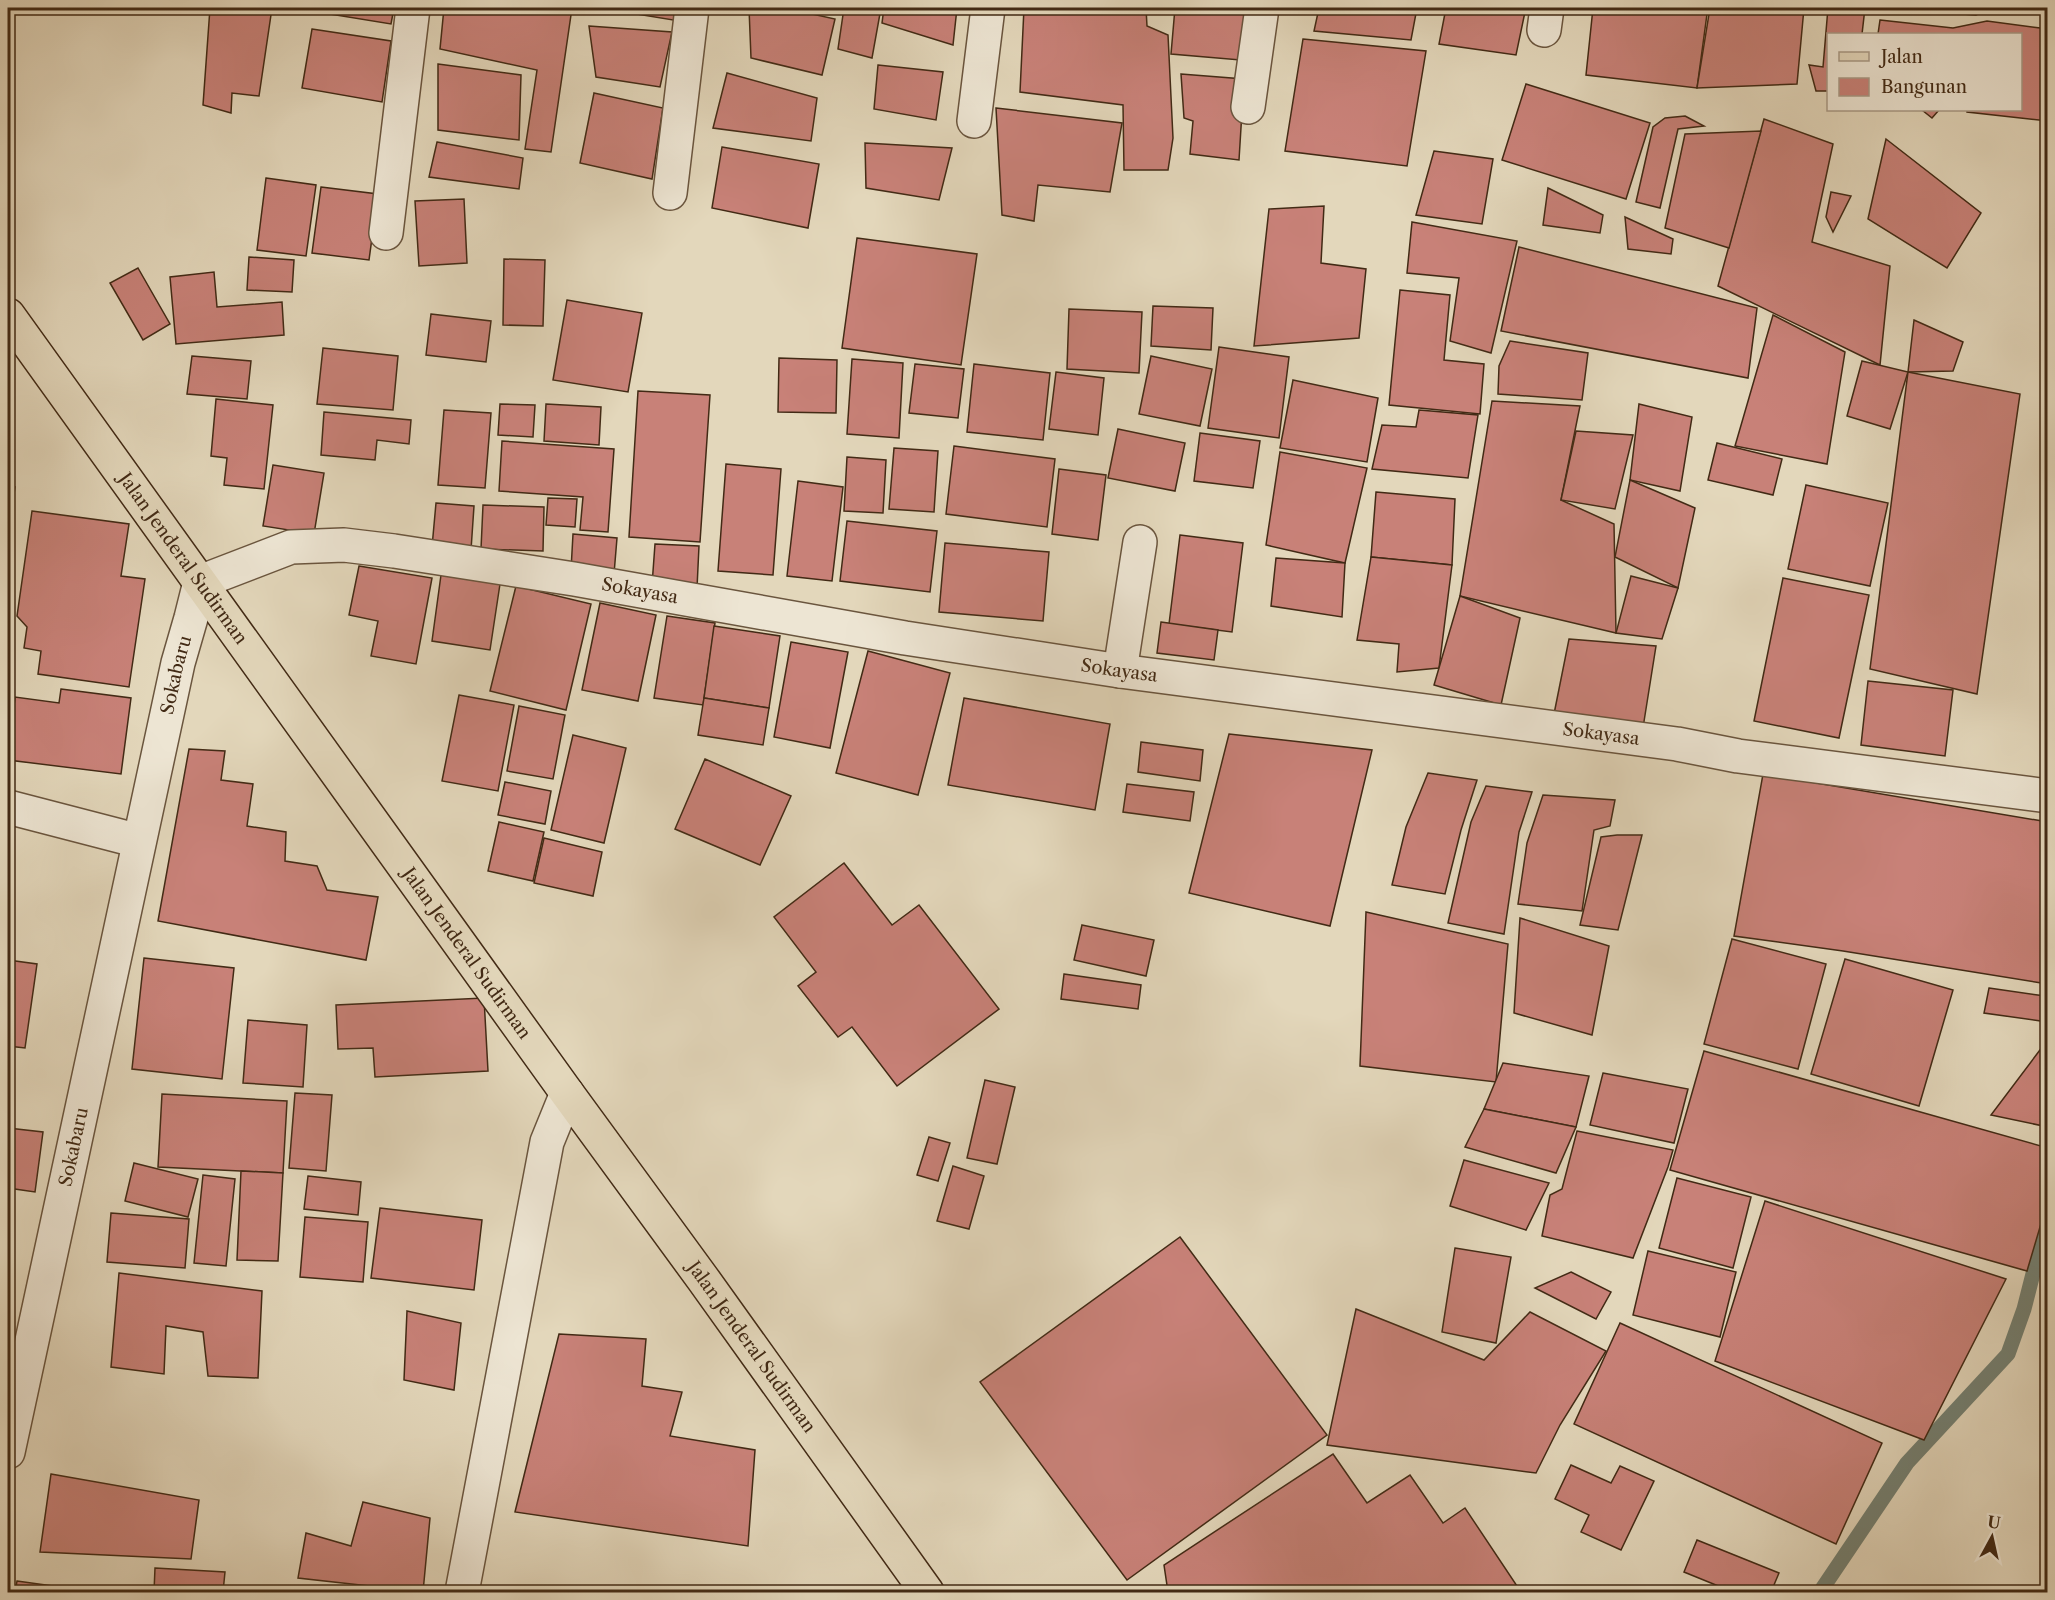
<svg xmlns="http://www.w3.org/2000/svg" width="2055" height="1600" viewBox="0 0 2055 1600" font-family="'Libre Caslon Text',serif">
  <rect width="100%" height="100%" fill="#e3d7bb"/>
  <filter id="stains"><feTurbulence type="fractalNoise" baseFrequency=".00333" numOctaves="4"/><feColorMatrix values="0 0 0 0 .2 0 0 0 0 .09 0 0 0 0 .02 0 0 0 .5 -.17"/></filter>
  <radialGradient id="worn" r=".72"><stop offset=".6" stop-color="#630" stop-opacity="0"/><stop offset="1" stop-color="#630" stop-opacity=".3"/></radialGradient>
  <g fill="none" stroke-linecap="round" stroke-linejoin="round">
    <!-- stream -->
    <polyline stroke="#748072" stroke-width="15" points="1820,1592 1907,1463 2008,1354 2024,1309 2048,1215"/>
  </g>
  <!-- building -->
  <g fill="#c88178" stroke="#422a15" stroke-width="1.5">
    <polygon points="210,8 272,8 259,96 232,93 231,113 203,105"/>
    <polygon points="293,8 394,8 391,24"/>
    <polygon points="444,8 572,8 551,152 525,149 537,70 440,49"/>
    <polygon points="600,8 680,8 679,21"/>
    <polygon points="749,8 785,8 835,19 822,75 751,58"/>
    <polygon points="844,8 881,8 872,58 838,49"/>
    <polygon points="884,8 957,8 953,45 882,23"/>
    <polygon points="1024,8 1146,8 1147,26 1168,35 1173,138 1168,170 1124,170 1123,105 1020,92"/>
    <polygon points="1175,8 1257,8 1252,61 1171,54"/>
    <polygon points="1319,8 1417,8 1411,40 1314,31"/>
    <polygon points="1446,8 1525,12 1516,55 1439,44"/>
    <polygon points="1593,8 1628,8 1707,14 1697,88 1586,75"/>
    <polygon points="1628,8 1707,8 1707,14"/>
    <polygon points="1710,8 1804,8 1797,84 1697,88"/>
    <polygon points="1828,8 1865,8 1862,34 1828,34 1828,91 1816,91 1809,65 1823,67"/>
    <polygon points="1876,8 1992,8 1976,15"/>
    <polygon points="1880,20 1953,28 1987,21 2048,29 2048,121 1967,112 1967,110 2020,110 2020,34 1878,34"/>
    <polygon points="589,26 672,32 660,87 596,77"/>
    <polygon points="312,29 391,41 382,102 302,88"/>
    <polygon points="1303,39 1426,51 1407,166 1285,151"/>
    <polygon points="438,64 521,75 519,140 438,130"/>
    <polygon points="878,65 943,72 936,120 874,109"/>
    <polygon points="727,73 817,98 811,141 713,128"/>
    <polygon points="1181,74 1244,79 1239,160 1190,154 1193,121 1184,118"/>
    <polygon points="1526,84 1650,123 1626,199 1502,160"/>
    <polygon points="594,93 663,108 652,179 580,163"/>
    <polygon points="996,108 1122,123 1110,192 1038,185 1034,221 1002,215"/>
    <polygon points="1922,110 1939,110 1932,118"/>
    <polygon points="1685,116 1704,126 1678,129 1660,208 1636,202 1653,127 1665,118"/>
    <polygon points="1764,119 1833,144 1812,242 1890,266 1880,365 1718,286"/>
    <polygon points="1761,131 1729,248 1665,228 1685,134"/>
    <polygon points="1886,139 1981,213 1947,268 1868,219"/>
    <polygon points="437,142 523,158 519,189 429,177"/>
    <polygon points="865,143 952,148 939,200 866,188"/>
    <polygon points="722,147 819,164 808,228 712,208"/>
    <polygon points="1434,151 1493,159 1482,224 1416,215"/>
    <polygon points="266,178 316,185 306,256 257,250"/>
    <polygon points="321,187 378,194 369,260 312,253"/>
    <polygon points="1548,188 1603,215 1600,233 1543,225"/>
    <polygon points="1831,192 1851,196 1833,232 1826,217"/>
    <polygon points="464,199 467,263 419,266 415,201"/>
    <polygon points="1324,206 1321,263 1366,269 1359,338 1254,346 1269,209"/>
    <polygon points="1625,217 1673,239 1671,254 1628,249"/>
    <polygon points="1412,222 1517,241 1491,353 1450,341 1459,278 1407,273"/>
    <polygon points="857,238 977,254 961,365 842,348"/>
    <polygon points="1519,247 1757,308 1748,378 1501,331"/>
    <polygon points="249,257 294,260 292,292 247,290"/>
    <polygon points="504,259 545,260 543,326 503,325"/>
    <polygon points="138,268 170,324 143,340 110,283"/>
    <polygon points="214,272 217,307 282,302 284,335 176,344 170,277"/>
    <polygon points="1400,290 1450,295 1444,360 1484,364 1480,414 1389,405"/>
    <polygon points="567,300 642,313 628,392 553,380"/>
    <polygon points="1153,306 1213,308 1211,350 1151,346"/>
    <polygon points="1069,309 1142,312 1139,373 1067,369"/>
    <polygon points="431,314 491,321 486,362 426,355"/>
    <polygon points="1773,315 1845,352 1827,464 1735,446"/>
    <polygon points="1914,320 1963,342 1953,371 1908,372"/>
    <polygon points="1510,341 1588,353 1582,400 1498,394 1499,366"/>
    <polygon points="1219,347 1289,357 1279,438 1208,428"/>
    <polygon points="323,348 398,356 393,410 317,404"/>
    <polygon points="192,356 251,361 247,399 187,394"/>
    <polygon points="1151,356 1212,369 1200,426 1139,414"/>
    <polygon points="779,358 837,360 836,413 778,412"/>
    <polygon points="852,359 903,363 899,438 847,434"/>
    <polygon points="1862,361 1908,372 1890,429 1847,416"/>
    <polygon points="915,364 964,369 958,418 909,413"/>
    <polygon points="974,364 1050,373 1043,440 967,432"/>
    <polygon points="1056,372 1104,378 1098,435 1049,429"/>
    <polygon points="1908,372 2020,394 1977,694 1870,669"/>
    <polygon points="1293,380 1378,398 1367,462 1280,448"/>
    <polygon points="638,391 710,395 700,542 629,537"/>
    <polygon points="216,399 273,405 264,489 224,485 227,458 211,456"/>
    <polygon points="1492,401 1580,406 1561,500 1614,524 1616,633 1460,596"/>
    <polygon points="500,404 535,405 533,437 498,435"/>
    <polygon points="546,404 601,407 599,445 544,441"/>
    <polygon points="1639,404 1692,417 1680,491 1630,480"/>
    <polygon points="444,410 491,413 485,488 438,485"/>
    <polygon points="1419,410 1478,415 1468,478 1372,469 1382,425 1416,427"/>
    <polygon points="324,412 411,420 409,444 377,440 375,460 321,455"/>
    <polygon points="1118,429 1185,443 1175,491 1108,478"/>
    <polygon points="1576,431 1633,435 1615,509 1561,500"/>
    <polygon points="1200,433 1260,441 1253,488 1194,481"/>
    <polygon points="502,441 614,449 608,532 580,530 583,497 499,491"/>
    <polygon points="1717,443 1782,459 1773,495 1708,480"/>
    <polygon points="954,446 1055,459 1047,527 946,514"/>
    <polygon points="894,448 938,451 934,512 889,509"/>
    <polygon points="1280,452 1367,468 1345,563 1266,545"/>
    <polygon points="847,457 886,460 883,513 844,511"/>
    <polygon points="726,464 781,469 773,575 718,571"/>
    <polygon points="273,465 324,473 314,534 263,526"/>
    <polygon points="1059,469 1106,475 1098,540 1052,534"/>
    <polygon points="1630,480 1695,508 1678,588 1615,557"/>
    <polygon points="798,481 843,487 832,581 787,576"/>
    <polygon points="1806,485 1888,503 1870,586 1788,569"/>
    <polygon points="8,486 15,487 8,536"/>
    <polygon points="1376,492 1455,499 1452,565 1371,557"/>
    <polygon points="548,498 577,499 575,527 546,525"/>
    <polygon points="436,503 474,506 471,550 432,547"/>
    <polygon points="483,505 544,507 543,551 481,549"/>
    <polygon points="32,511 129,524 121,576 145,579 129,687 38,674 41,651 24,648 27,627 17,616"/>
    <polygon points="847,521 937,531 930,592 840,581"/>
    <polygon points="573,534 617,538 614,574 571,570"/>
    <polygon points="1180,535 1243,543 1232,632 1169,624"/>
    <polygon points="945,543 1049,552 1043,621 939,612"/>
    <polygon points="655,544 699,546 697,588 652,585"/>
    <polygon points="1371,557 1452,565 1439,668 1397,672 1399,644 1357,640"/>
    <polygon points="1276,558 1345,563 1342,617 1271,606"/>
    <polygon points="359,566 432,578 416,664 371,656 378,621 349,615"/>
    <polygon points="441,575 500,584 490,650 432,641"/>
    <polygon points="1631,576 1678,588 1662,639 1616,633"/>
    <polygon points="1783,578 1869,595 1839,738 1754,721"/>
    <polygon points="516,586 591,604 566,710 490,691"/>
    <polygon points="1460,596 1520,618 1501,705 1434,685"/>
    <polygon points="600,603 656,615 638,701 582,690"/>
    <polygon points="667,616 715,623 703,705 654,698"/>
    <polygon points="1161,622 1218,630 1214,660 1157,653"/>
    <polygon points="714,626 780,636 769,708 704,698"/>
    <polygon points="1569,639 1656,646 1642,734 1553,719"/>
    <polygon points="791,642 848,652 830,748 774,737"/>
    <polygon points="868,651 950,673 918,795 836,773"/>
    <polygon points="1868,681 1953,690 1945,756 1861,745"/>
    <polygon points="61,689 131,698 121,774 8,760 15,697 59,703"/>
    <polygon points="459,695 514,705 498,791 442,781"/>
    <polygon points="704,698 769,708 763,745 698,735"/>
    <polygon points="964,698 1110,724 1095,810 948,785"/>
    <polygon points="519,706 565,715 553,779 507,771"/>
    <polygon points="1229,734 1372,750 1330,926 1189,893"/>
    <polygon points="573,735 626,748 604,843 551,830"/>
    <polygon points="1141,742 1203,750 1200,781 1138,772"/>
    <polygon points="189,749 225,751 221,780 253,784 247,826 286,832 285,861 317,866 327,890 378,897 366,960 158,921"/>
    <polygon points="705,759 791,796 760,865 675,829"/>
    <polygon points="1428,773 1477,780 1461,830 1445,894 1392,885 1406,827"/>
    <polygon points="1763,774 2048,822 2048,984 1843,951 1734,936"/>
    <polygon points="505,782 551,791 545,824 498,815"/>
    <polygon points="1127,784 1194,792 1190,821 1123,812"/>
    <polygon points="1486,786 1532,792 1519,832 1504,934 1448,923 1471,822"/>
    <polygon points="1543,795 1615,800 1610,826 1594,830 1582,911 1518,904 1527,843"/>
    <polygon points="499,822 544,832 533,881 488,871"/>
    <polygon points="1617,835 1642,835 1618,930 1580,925 1601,837"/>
    <polygon points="544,838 602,852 593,896 534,883"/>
    <polygon points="844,863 892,925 919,905 999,1009 897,1086 852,1027 838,1037 798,986 816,972 774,917"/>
    <polygon points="1366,912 1508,944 1496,1082 1360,1066"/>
    <polygon points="1520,918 1609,946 1592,1035 1514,1013"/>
    <polygon points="1082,925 1154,940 1146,976 1074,960"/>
    <polygon points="1732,939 1826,964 1798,1069 1704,1044"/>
    <polygon points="144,958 234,968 222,1079 132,1069"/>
    <polygon points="1845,959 1953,990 1919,1106 1811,1074"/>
    <polygon points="8,960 37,964 25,1048 8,1046"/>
    <polygon points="1064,974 1141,985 1138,1009 1061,999"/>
    <polygon points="1989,988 2045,996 2048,1022 1984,1013"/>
    <polygon points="484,998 488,1071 375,1077 373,1048 338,1049 336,1005"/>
    <polygon points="248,1020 307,1025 303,1087 243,1083"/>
    <polygon points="2046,1042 2048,1127 1991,1115"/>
    <polygon points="1704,1051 2048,1148 2048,1200 2027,1271 1670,1170"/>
    <polygon points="1503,1063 1589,1076 1576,1127 1484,1109"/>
    <polygon points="1603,1073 1688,1089 1674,1143 1590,1125"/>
    <polygon points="985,1080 1015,1087 997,1164 967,1158"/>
    <polygon points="295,1093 332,1095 326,1171 289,1168"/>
    <polygon points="162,1094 287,1101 283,1173 158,1167"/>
    <polygon points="1484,1109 1576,1127 1556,1173 1465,1147"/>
    <polygon points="8,1128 43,1132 35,1192 8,1188"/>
    <polygon points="1577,1131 1673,1150 1668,1167 1633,1258 1542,1236 1550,1195 1562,1189"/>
    <polygon points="929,1137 950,1143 938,1181 917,1175"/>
    <polygon points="1464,1160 1549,1183 1526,1230 1450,1206"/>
    <polygon points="134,1163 198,1179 188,1217 125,1201"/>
    <polygon points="953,1166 984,1176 969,1229 937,1221"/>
    <polygon points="241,1171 283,1173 278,1261 237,1260"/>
    <polygon points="203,1175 235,1179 226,1266 194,1263"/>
    <polygon points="308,1176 361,1182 358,1215 304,1209"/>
    <polygon points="1677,1178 1751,1197 1733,1268 1659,1248"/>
    <polygon points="1765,1201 2006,1279 1924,1440 1715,1361"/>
    <polygon points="380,1208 482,1220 474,1290 371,1278"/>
    <polygon points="111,1213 189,1219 185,1268 107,1262"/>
    <polygon points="305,1217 368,1222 363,1282 300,1277"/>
    <polygon points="1180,1237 1327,1435 1127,1580 980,1382"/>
    <polygon points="1455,1248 1511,1257 1496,1343 1442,1332"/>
    <polygon points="1648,1251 1736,1272 1720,1337 1633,1315"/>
    <polygon points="1571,1272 1611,1292 1596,1319 1535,1288"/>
    <polygon points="119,1273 262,1291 258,1378 208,1376 203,1332 166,1326 164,1374 111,1367"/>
    <polygon points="1356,1309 1484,1360 1530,1312 1606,1351 1560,1425 1536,1473 1327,1445"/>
    <polygon points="407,1311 461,1323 454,1390 404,1380"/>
    <polygon points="1620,1323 1882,1443 1836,1544 1574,1424"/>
    <polygon points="559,1334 646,1339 642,1386 682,1392 670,1436 755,1450 748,1546 515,1512"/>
    <polygon points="1333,1454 1367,1503 1410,1475 1443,1523 1465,1508 1521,1592 1168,1592 1164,1565"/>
    <polygon points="1571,1465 1611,1483 1620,1466 1654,1481 1621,1550 1581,1532 1589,1515 1555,1499"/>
    <polygon points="51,1474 199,1500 191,1559 40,1552"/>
    <polygon points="363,1502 430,1518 423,1592 298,1578 306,1533 351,1546"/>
    <polygon points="1697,1540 1779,1573 1771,1592 1733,1592 1684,1572"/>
    <polygon points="155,1568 225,1572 223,1592 154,1592"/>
    <polygon points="17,1581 96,1592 15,1592"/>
  </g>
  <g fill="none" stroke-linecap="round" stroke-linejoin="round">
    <defs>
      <g id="street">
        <polyline points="1544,30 1547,8"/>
        <polyline points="1248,107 1262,8"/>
        <polyline points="974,121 988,8"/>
        <polyline points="670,193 692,8"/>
        <polyline points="386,233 413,8"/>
        <polyline points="1120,671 1140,542"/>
        <polyline points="8,807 139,841"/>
        <path id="s1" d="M8,1452L178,663L191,618L200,582L291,547L344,545L394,551L574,579L905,638L1120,671L1677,744L1738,756L2048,796"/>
        <polyline points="462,1592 547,1142 567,1093"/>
      </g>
      <g id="primary">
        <path id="s2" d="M8,315L567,1093L703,1279L927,1592"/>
      </g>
    </defs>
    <!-- street casing -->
    <use href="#street" stroke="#6a553e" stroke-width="36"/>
    <!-- primary casing -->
    <use href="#primary" stroke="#422a15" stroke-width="36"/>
    <!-- street -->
    <use href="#street" stroke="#ede5d3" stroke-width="33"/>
    <!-- primary -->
    <use href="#primary" stroke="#e3d7bb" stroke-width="33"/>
  </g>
  <g text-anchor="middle" stroke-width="4.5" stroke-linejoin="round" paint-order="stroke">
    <!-- street labels -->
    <g font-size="18" fill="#422a15" stroke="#ede5d3">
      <text dy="6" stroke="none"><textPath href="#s2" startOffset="300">Jalan Jenderal Sudirman</textPath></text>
      <text dy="6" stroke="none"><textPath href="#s1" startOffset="1341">Sokayasa</textPath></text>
      <text dy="6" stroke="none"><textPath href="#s1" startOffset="1827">Sokayasa</textPath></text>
      <text dy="6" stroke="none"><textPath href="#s1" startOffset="795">Sokabaru</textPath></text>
      <text dy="6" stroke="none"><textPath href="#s1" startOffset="2313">Sokayasa</textPath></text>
      <text dy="6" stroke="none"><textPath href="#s2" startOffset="786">Jalan Jenderal Sudirman</textPath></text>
      <text dy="6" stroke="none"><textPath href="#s1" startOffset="312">Sokabaru</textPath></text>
      <text dy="6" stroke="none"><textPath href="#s2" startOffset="1272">Jalan Jenderal Sudirman</textPath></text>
    </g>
  </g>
  <!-- margin -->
  <rect width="2055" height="1600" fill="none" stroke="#e3d7bb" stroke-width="30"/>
  <rect x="9" y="9" width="2037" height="1582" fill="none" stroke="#422a15" stroke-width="3"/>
  <rect x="15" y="15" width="2025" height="1570" fill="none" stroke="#422a15" stroke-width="1.5"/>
  <!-- legend -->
  <rect x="1827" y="33" width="195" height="78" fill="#ede5d3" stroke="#a99a87" stroke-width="1.5"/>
  <rect x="1839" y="52" width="30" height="9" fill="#e3d7bb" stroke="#a99a87" stroke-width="1.5"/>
  <text x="1881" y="63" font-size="18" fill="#422a15">Jalan</text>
  <rect x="1839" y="78" width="30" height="18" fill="#c88178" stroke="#a99a87" stroke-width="1.5"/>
  <text x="1881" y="93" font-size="18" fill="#422a15">Bangunan</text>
  <!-- north arrow -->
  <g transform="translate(1992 1537) rotate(8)" stroke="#ede5d3" stroke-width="4.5" paint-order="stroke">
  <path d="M0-4.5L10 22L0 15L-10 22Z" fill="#422a15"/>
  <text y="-9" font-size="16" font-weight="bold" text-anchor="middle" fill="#422a15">U</text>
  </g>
  <rect width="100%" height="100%" filter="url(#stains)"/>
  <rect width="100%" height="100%" fill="url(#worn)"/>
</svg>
